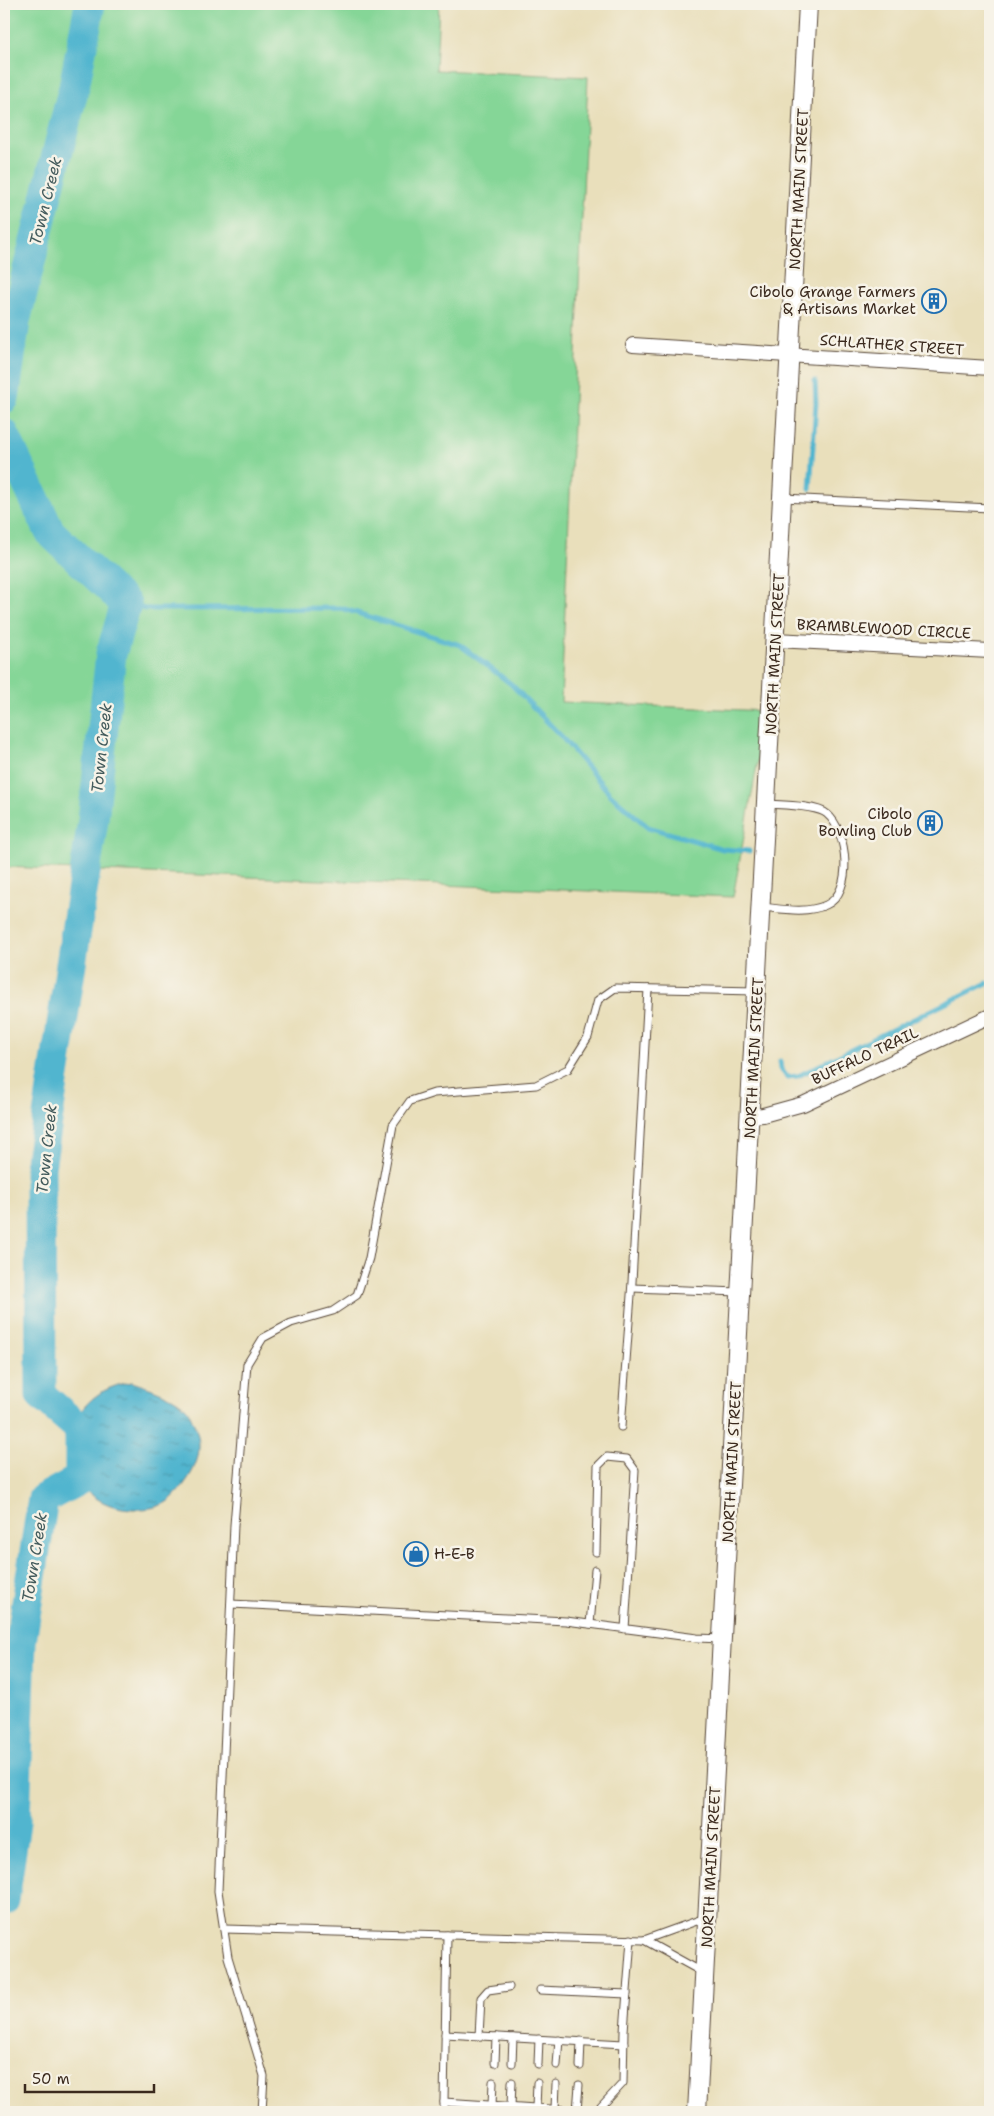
<svg xmlns="http://www.w3.org/2000/svg" width="994" height="2116" viewBox="0 0 994 2116" font-family="'Shantell Sans',sans-serif">
  <defs>
    <pattern id="water-ripples" width="26" height="14" patternUnits="userSpaceOnUse" patternTransform="scale(1.25)"><rect width="26" height="14" fill="#51b5cf"/><path d="M2 4q2-2 4 0t4 0M15 11q2-2 4 0t4 0" fill="none" stroke="#4493a7"/></pattern>
  </defs>
  <rect width="100%" height="100%" fill="#f7f3e8"/>
  <filter id="ink" filterUnits="userSpaceOnUse"><feTurbulence type="fractalNoise" baseFrequency=".02" numOctaves="2"/><feDisplacementMap in="SourceGraphic" scale="10" xChannelSelector="R" yChannelSelector="G"/><feConvolveMatrix kernelMatrix="1 2 1 2 8 2 1 2 1" color-interpolation-filters="sRGB"/></filter>
  <filter id="wash" filterUnits="userSpaceOnUse"><feTurbulence type="fractalNoise" baseFrequency=".0096" numOctaves="4" result="noise"/><feDisplacementMap in="SourceGraphic" scale="20" xChannelSelector="R" yChannelSelector="G"/><feGaussianBlur stdDeviation="1.12" result="paint"/><feColorMatrix in="noise" values="0 0 0 0 0 0 0 0 0 0 0 0 0 0 0 0 0 1.4 0 .05"/><feComposite in="paint" operator="in"/></filter>
  <g filter="url(#wash)">
    <rect width="100%" height="100%" fill="#e9dfbb"/>
    <!-- green -->
    <polygon fill="#85d697" stroke="#60805a" points="4,4 439,4 436,70 588,77 561,702 767,711 733,897 4,867"/>
    <!-- water -->
    <path fill="url(#water-ripples)" stroke="#467076" d="M132,1382C150,1388 169,1394 184,1406C188,1409 191,1417 193,1422C207,1449 195,1473 176,1494C167,1505 153,1509 139,1509C51,1512 45,1394 132,1382Z"/>
    <g fill="none" stroke-linecap="round" stroke-linejoin="round">
      <!-- stream -->
      <g stroke="#51b5cf" stroke-width="5">
        <polyline points="4,322 15,321"/>
        <polyline points="810,489 816,403 815,381"/>
        <polyline points="126,604 145,609 176,609 341,608 460,645 511,684 560,735 611,795 648,827 723,849 749,851"/>
        <polyline points="780,1061 781,1069 787,1077 798,1076 987,983"/>
      </g>
      <!-- river -->
      <g stroke="#51b5cf" stroke-width="31">
        <polyline points="4,398 15,321 74,87 90,4"/>
        <polyline points="4,434 50,532 126,604 111,654 93,820 40,1168 41,1395 80,1429 80,1479 43,1499 21,1642 15,1822 4,1900"/>
      </g>
    </g>
  </g>
  <g filter="url(#ink)">
    <g fill="none" stroke-linecap="round" stroke-linejoin="round">
      <defs>
        <g id="service">
          <polyline points="783,498 990,508"/>
          <path d="M762,907C782,909 806,914 826,905C854,893 848,831 827,814C817,805 781,805 767,804"/>
          <polyline points="632,1288 739,1292"/>
          <polyline points="621,1427 632,1282 648,989"/>
          <polyline points="596,1552 598,1466 607,1457 627,1459 635,1470 625,1629"/>
          <polyline points="231,1604 566,1621 697,1638 722,1639"/>
          <polyline points="590,1624 595,1570"/>
          <polyline points="224,1929 644,1940"/>
          <polyline points="702,1972 644,1940 705,1918"/>
          <polyline points="540,1990 627,1994"/>
          <polyline points="445,2034 624,2044"/>
          <polyline points="479,2036 481,1998 488,1990 509,1987"/>
          <polyline points="495,2063 496,2037"/>
          <polyline points="512,2063 513,2038"/>
          <polyline points="538,2064 539,2039"/>
          <polyline points="557,2065 559,2040"/>
          <polyline points="580,2066 581,2041"/>
          <polyline points="444,2102 447,1935"/>
          <polyline points="492,2105 493,2082"/>
          <polyline points="511,2106 512,2082"/>
          <polyline points="536,2108 537,2083"/>
          <polyline points="555,2109 556,2084"/>
          <polyline points="577,2111 579,2085"/>
          <polyline points="262,2112 264,2076 228,1957 218,1891 234,1525 247,1364 263,1338 291,1323 333,1311 357,1295 369,1258 393,1125 410,1101 434,1093 536,1085 568,1069 588,1037 598,1000 615,988 756,991"/>
          <polyline points="444,2112 444,2102 596,2112"/>
          <polyline points="596,2112 623,2083 624,2031 631,1939"/>
        </g>
        <g id="minor">
          <polyline points="633,345 990,368"/>
          <polyline points="775,640 990,651"/>
          <polyline points="751,1116 763,1115 803,1104 990,1016"/>
        </g>
        <polyline id="tertiary" points="697,2112 808,4"/>
      </defs>
      <!-- service casing -->
      <use href="#service" stroke="#554536" stroke-width="9"/>
      <!-- minor casing -->
      <use href="#minor" stroke="#554536" stroke-width="16"/>
      <!-- tertiary casing -->
      <use href="#tertiary" stroke="#554536" stroke-width="20"/>
      <!-- service -->
      <use href="#service" stroke="#fff" stroke-width="7"/>
      <!-- minor -->
      <use href="#minor" stroke="#fff" stroke-width="14"/>
      <!-- tertiary -->
      <use href="#tertiary" stroke="#fff" stroke-width="18"/>
    </g>
  </g>
  <!-- icons -->
  <defs>
    <symbol id="building-ring" viewBox="-11 -11 22 22"><circle r="9.5" fill="#f7f3e8" stroke="#1f6fb2" stroke-width="1.5"/><path d="M-4-6H4V6H1V3H-1V6H-4ZM-2.5-4.3h1.7v1.8h-1.7ZM.8-4.3h1.7v1.8H.8ZM-2.5-1h1.7V.8h-1.7ZM.8-1h1.7V.8H.8Z" fill="#1f6fb2"/></symbol>
    <symbol id="shop-ring" viewBox="-11 -11 22 22"><circle r="9.5" fill="#f7f3e8" stroke="#1f6fb2" stroke-width="1.5"/><path d="M-5-2.5h2.3a2.7 3.5 0 0 1 5.4 0H5L5.5 6h-11ZM-1.5-2.5h3a1.5 2.3 0 0 0-3 0Z" fill="#1f6fb2"/></symbol>
  </defs>
  <g fill-rule="evenodd">
    <use href="#building-ring" x="920" y="287" width="28" height="28"/>
    <use href="#building-ring" x="916" y="809" width="28" height="28"/>
    <use href="#shop-ring" x="402" y="1540" width="28" height="28"/>
  </g>
  <g text-anchor="middle" stroke-width="5" stroke-linejoin="round" paint-order="stroke">
    <!-- street labels -->
    <g font-size="15" fill="#3b2a1e" stroke="#f7f3e8">
      <text transform="translate(799 189) rotate(-87)" y="5">NORTH MAIN STREET</text>
      <text transform="translate(892 345) rotate(4)" y="5">SCHLATHER STREET</text>
      <text transform="translate(884 629) rotate(3)" y="5">BRAMBLEWOOD CIRCLE</text>
      <text transform="translate(775 654) rotate(-87)" y="5">NORTH MAIN STREET</text>
      <text transform="translate(865 1056) rotate(-25)" y="5">BUFFALO TRAIL</text>
      <text transform="translate(754 1058) rotate(-87)" y="5">NORTH MAIN STREET</text>
      <text transform="translate(732 1462) rotate(-87)" y="5">NORTH MAIN STREET</text>
      <text transform="translate(711 1867) rotate(-87)" y="5">NORTH MAIN STREET</text>
    </g>
    <!-- poi labels -->
    <g font-size="15" fill="#3b2a1e" stroke="#f7f3e8" text-anchor="end">
      <text x="916" y="297">Cibolo Grange Farmers<tspan x="916" dy="17">&amp; Artisans Market</tspan></text>
      <text x="912" y="819">Cibolo<tspan x="912" dy="17">Bowling Club</tspan></text>
      <text x="434" y="1559" text-anchor="start">H-E-B</text>
    </g>
    <!-- water labels -->
    <g font-size="16" font-style="italic" fill="#435b5c" stroke="#f7f3e8">
      <text transform="translate(45 201) rotate(-76)" y="6">Town Creek</text>
      <text transform="translate(101 748) rotate(-84)" y="6">Town Creek</text>
      <text transform="translate(46 1149) rotate(-84)" y="6">Town Creek</text>
      <text transform="translate(34 1557) rotate(-81)" y="6">Town Creek</text>
    </g>
  </g>
  <!-- margin -->
  <rect width="994" height="2116" fill="none" stroke="#f7f3e8" stroke-width="20"/>
  <!-- scale -->
  <path d="M25 2084v8h129v-8" fill="none" stroke="#3b2a1e" stroke-width="2.5"/>
  <text x="32" y="2084" font-size="15" fill="#3b2a1e" stroke="#f7f3e8" stroke-width="4" paint-order="stroke">50 m</text>
</svg>
